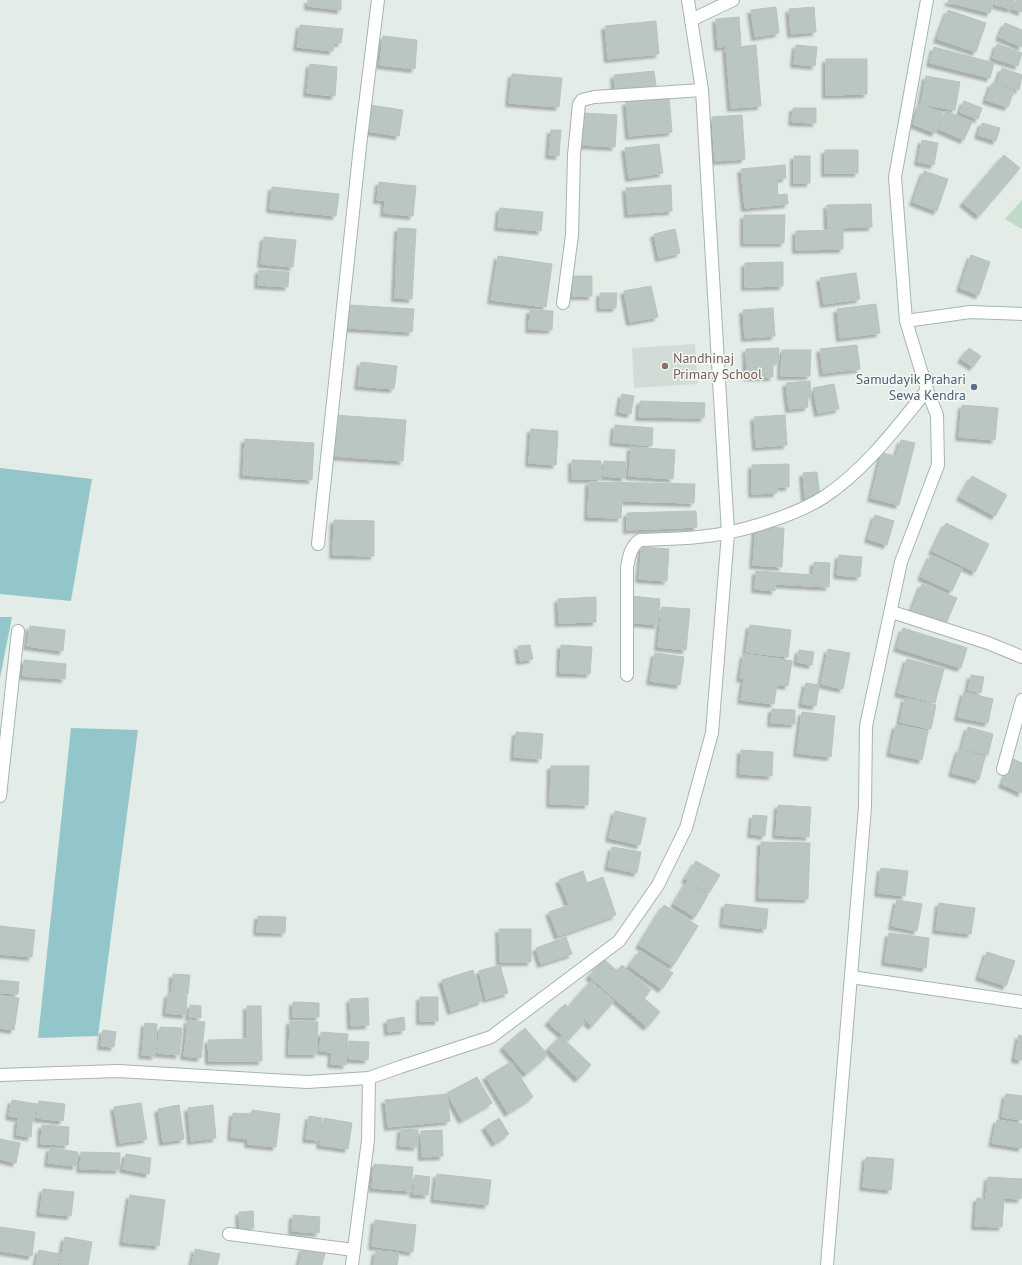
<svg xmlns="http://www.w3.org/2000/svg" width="1022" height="1265" viewBox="0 0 1022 1265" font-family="'PT Sans',sans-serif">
  <defs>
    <filter id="shadow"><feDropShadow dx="-3.5" dy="3.5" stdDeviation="1" flood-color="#0004"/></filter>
  </defs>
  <rect width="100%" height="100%" fill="#e4ece8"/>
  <!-- built -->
  <polygon fill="#d2dcd7" points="695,344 698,384 634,388 632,348"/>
  <!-- green -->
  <polygon fill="#bfdbc5" points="1022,200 1022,229 1005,219"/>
  <!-- water -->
  <g fill="#92c6cb">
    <polygon points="0,468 92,479 71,601 0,594"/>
    <polygon points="0,617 12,617 0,678"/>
    <polygon points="71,728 138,730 98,1036 38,1038"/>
  </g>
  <!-- building -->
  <g fill="#bac6c1" stroke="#b7c5be" filter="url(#shadow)">
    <polygon points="308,0 341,0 341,10 308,6"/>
    <polygon points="949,0 1014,0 1011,9 993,4 990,13 948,2"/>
    <polygon points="1016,0 1022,0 1022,12 1013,9"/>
    <polygon points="776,7 779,33 755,37 751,10"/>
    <polygon points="814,7 816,32 791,34 789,9"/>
    <polygon points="948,10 986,23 976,52 937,39"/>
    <polygon points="739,17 741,45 718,47 716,19"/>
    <polygon points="656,21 659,54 608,59 605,26"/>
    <polygon points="1005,23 1022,30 1022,47 999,37"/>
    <polygon points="300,25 343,29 341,43 334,43 333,51 297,47"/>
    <polygon points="383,36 417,40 415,69 380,65"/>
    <polygon points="997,44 1022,53 1018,66 993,58"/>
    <polygon points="756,45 761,106 731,108 726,48"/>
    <polygon points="796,45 817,47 815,66 794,64"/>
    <polygon points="934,47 994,63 990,78 930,63"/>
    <polygon points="826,59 867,59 867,94 826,95"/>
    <polygon points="310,64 337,67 335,96 307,93"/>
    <polygon points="1002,68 1022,75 1019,90 997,83"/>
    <polygon points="654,71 656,85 615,89 614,75"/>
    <polygon points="512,74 562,78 559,107 509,103"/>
    <polygon points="926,76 960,82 955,110 921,104"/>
    <polygon points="992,83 1014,91 1008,107 986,100"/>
    <polygon points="669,98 672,132 629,136 626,102"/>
    <polygon points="964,101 982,108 978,119 960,112"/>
    <polygon points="920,104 942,113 935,133 913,124"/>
    <polygon points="370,105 403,110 399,136 367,131"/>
    <polygon points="793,108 816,108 816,123 792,122"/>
    <polygon points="946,111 972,122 964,140 939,129"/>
    <polygon points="584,113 617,115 615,147 582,145"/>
    <polygon points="742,115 745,159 715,161 712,117"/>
    <polygon points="982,123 1000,128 996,141 978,135"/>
    <polygon points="551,130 561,130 559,156 549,155"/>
    <polygon points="922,140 938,143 934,165 918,162"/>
    <polygon points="659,144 663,173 629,178 625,148"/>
    <rect x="825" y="150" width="33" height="23"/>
    <polygon points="1004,155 1020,168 979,216 963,203"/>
    <rect x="794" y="156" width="16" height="27"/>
    <polygon points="785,165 786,178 777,179 778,195 787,194 788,204 745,208 741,169"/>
    <polygon points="924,171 948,179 937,211 913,202"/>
    <polygon points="379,182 416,186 413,216 384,213 385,200 377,200"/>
    <polygon points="671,185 672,211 628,214 626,188"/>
    <polygon points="272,187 339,194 336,216 270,209"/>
    <polygon points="871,204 872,227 828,228 827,205"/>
    <polygon points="500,208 543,212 541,231 498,227"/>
    <polygon points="744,215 785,215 784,243 744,243"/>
    <polygon points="398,228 416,229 412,299 395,298"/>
    <polygon points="675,229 680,253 659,258 654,234"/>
    <polygon points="843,230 843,249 796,250 796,231"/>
    <polygon points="264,237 296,240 293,267 261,264"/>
    <polygon points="971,255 990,262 979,295 960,288"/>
    <polygon points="498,256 552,264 546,307 491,300"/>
    <polygon points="783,262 783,286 745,287 745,263"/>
    <polygon points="259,270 289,272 288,287 258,285"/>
    <polygon points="856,273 860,299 824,304 820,278"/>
    <rect x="573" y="276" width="19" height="20"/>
    <polygon points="651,286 658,317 630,322 624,291"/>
    <polygon points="600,293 617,293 616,308 600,308"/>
    <polygon points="876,304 880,333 840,338 837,309"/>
    <polygon points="349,305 414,309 412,332 348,328"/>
    <polygon points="773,308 775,336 745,338 743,310"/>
    <polygon points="530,310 553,311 552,330 529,329"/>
    <polygon points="857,345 860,369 823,373 820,349"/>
    <polygon points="779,348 779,361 773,362 773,377 747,377 746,349"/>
    <polygon points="969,348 981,356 973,367 961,359"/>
    <polygon points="782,350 811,350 810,376 781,376"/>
    <polygon points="361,362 397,366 394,389 358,386"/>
    <polygon points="810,381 811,397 807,398 808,407 789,409 786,383"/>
    <polygon points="834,384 839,409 818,413 813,388"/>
    <polygon points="622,394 634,396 631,414 619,412"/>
    <polygon points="640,401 705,403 704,418 639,417"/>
    <polygon points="962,405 998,408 995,440 959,437"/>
    <polygon points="334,415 406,420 403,461 331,456"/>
    <polygon points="785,415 787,445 756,447 754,417"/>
    <polygon points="615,425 653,428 652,446 613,442"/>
    <polygon points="531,429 558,431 556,465 529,463"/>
    <polygon points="245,439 314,443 312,480 243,475"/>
    <polygon points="901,440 915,443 899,505 871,498 882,453 896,456"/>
    <polygon points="631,447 675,450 673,479 629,476"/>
    <polygon points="572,460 601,461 601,479 572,479"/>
    <polygon points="604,461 626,462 625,478 603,476"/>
    <polygon points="789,464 789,487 777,487 777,493 752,494 752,465"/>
    <polygon points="817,472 820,497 805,498 803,473"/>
    <polygon points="972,476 1007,495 995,516 960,497"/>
    <polygon points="589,482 695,484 694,503 622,501 621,518 588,517"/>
    <polygon points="696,511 697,527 627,530 627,513"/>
    <polygon points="875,515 894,521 887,545 868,539"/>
    <polygon points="334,520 374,521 374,556 333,555"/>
    <polygon points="946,523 989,544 975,572 932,551"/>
    <polygon points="756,527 784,528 782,567 753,565"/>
    <polygon points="642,547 669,549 667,581 639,579"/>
    <polygon points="839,555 862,557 860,577 837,575"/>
    <polygon points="931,555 962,569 952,591 921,577"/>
    <polygon points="814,562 830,563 829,587 775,584 775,591 755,589 756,571 813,575"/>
    <polygon points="922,584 957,598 945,626 911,612"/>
    <polygon points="631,596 660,599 658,625 628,622"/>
    <polygon points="596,597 596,622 559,623 558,599"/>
    <polygon points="662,607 690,609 686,650 658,647"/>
    <polygon points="750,625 791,630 788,657 746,652"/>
    <polygon points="30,626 65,630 63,651 27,646"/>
    <polygon points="903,628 967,648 961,668 897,648"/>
    <polygon points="530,645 533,659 520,661 518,646"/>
    <polygon points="561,645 592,647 590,674 560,673"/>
    <polygon points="828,649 850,653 843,689 821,684"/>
    <polygon points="799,650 814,652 812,665 797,662"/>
    <polygon points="655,653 684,657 680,685 650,681"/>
    <polygon points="744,654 792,661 788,686 740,678"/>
    <polygon points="907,659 944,669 935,703 898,693"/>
    <polygon points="24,660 66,664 65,679 23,676"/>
    <polygon points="971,675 984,677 981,693 968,690"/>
    <polygon points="744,680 777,684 774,704 741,700"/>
    <polygon points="806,683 819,685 816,706 802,704"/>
    <polygon points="964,692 993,699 988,723 958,717"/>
    <polygon points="905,698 936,705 931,729 900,722"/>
    <polygon points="772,709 795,710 795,724 771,723"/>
    <polygon points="802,712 835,716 831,757 797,753"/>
    <polygon points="896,725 928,731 922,760 890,753"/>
    <polygon points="968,727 993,734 988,755 962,748"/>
    <polygon points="516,732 543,734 541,759 514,757"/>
    <polygon points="959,749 985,757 979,780 952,773"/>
    <polygon points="741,750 773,752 772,776 740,774"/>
    <polygon points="1013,759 1022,763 1022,793 1002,784"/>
    <polygon points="551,766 589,766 588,805 550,804"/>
    <polygon points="778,805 811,807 809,837 776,835"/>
    <polygon points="615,811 646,818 640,845 609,838"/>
    <polygon points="753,815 767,816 765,836 751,834"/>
    <polygon points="761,842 810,843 808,899 759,898"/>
    <polygon points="612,847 641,852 637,873 608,867"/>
    <polygon points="696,861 720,875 709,893 685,879"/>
    <polygon points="881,868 908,871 905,896 878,893"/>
    <polygon points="583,871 587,883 603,877 616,915 558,936 549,912 569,905 559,880"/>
    <polygon points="687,882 708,895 695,917 674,904"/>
    <polygon points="897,900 922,904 917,931 892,926"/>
    <polygon points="939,903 975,908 971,934 936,930"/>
    <polygon points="725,904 768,909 766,929 723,924"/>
    <polygon points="664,905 698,926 673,966 639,945"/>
    <polygon points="258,916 286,917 285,933 257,932"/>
    <polygon points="0,926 35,930 32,957 0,954"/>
    <polygon points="499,929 531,929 531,962 500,962"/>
    <polygon points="889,933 929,938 926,968 885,962"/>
    <polygon points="566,937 572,954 541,964 536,948"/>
    <polygon points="640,951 673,973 662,989 629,966"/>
    <polygon points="987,952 1015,961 1006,986 979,977"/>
    <polygon points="604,959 617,971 622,965 651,990 644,998 660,1012 647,1027 589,976"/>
    <polygon points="500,965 508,993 486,999 479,971"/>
    <polygon points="473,970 482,1001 451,1011 442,980"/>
    <polygon points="173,974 190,975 188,994 172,993"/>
    <polygon points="0,980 19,982 18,994 0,993"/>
    <polygon points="591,981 614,1001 592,1026 569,1006"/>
    <polygon points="168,994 187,995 186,1015 166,1013"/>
    <polygon points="0,996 19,998 14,1030 0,1028"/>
    <rect x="420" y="997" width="18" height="24"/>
    <polygon points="368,998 369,1025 351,1026 350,999"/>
    <polygon points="293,1002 319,1003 319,1017 293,1017"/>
    <polygon points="565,1004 585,1022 568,1040 548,1022"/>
    <polygon points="190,1005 201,1006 201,1018 189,1017"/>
    <polygon points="247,1006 261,1006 262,1061 209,1061 208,1040 247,1039"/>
    <polygon points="404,1017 405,1030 388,1032 387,1020"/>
    <polygon points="188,1020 205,1022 201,1058 184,1056"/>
    <polygon points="290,1021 318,1022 317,1054 289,1054"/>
    <polygon points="145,1023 157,1024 155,1056 142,1055"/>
    <polygon points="160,1027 182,1028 179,1055 157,1053"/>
    <polygon points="525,1028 548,1055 526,1074 503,1047"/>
    <polygon points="103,1030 116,1032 114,1047 101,1046"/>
    <polygon points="321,1032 348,1034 346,1065 331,1064 332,1052 320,1051"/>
    <polygon points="1019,1035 1022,1036 1022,1060 1015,1059"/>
    <polygon points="561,1036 591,1065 578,1079 548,1049"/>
    <polygon points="349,1041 369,1042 368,1060 349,1059"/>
    <polygon points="511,1062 533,1097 508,1113 486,1077"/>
    <polygon points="477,1077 492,1103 462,1120 447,1093"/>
    <polygon points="447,1094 450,1121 388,1127 385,1100"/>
    <polygon points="1006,1094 1022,1096 1022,1120 1002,1117"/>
    <polygon points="12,1100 37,1104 34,1121 9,1116"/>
    <polygon points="39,1101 65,1104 63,1121 37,1118"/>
    <polygon points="141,1103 147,1139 120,1143 114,1107"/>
    <polygon points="179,1105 184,1139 163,1142 158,1109"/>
    <polygon points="213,1105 216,1138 191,1141 188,1108"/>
    <polygon points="252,1110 280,1114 276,1147 248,1144"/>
    <polygon points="233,1113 250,1114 248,1139 231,1137"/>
    <polygon points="309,1116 322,1118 319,1140 306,1139"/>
    <polygon points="324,1118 352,1123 348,1149 320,1145"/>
    <polygon points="499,1118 509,1134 495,1143 485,1127"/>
    <polygon points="18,1120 32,1121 31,1137 17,1135"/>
    <polygon points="997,1120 1022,1124 1022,1148 992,1143"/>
    <polygon points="42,1125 69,1127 68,1145 41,1144"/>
    <polygon points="401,1129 418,1130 417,1147 400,1146"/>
    <polygon points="442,1130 443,1156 422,1157 421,1131"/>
    <polygon points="0,1139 20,1143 16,1163 0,1159"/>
    <polygon points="50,1148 78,1152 76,1166 48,1163"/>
    <polygon points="81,1152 120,1153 119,1170 80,1169"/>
    <polygon points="126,1154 151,1158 149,1174 123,1169"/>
    <polygon points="866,1157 894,1159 891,1190 863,1187"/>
    <polygon points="374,1164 413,1167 411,1191 372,1188"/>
    <polygon points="437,1174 491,1180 488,1205 434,1199"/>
    <polygon points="415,1175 430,1177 428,1195 413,1194"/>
    <polygon points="988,1177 1022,1179 1021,1199 986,1197"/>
    <polygon points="43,1189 74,1192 71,1216 40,1213"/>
    <polygon points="130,1195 165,1200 159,1246 123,1242"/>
    <polygon points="977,1198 1004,1200 1002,1227 975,1226"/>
    <polygon points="253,1211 254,1228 240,1229 239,1212"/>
    <polygon points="293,1215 320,1217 319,1233 292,1231"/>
    <polygon points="375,1220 416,1225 413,1252 372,1246"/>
    <polygon points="0,1227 35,1232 32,1256 0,1251"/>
    <polygon points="65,1237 92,1242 88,1265 60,1265"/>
    <polygon points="303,1248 325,1253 322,1265 299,1265"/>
    <polygon points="195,1249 220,1254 217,1265 192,1265"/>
    <polygon points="39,1250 60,1254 57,1265 36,1265"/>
    <polygon points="376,1251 399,1253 397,1265 374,1265"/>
  </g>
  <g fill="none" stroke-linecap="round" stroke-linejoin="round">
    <defs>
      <g id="street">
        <polyline points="691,20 733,0"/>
        <polyline points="563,303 572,235 574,155 579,104 582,100 594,97 702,90"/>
        <polyline points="318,544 360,146 378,0"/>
        <polyline points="892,612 988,643 1022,657"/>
        <path d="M627,675V568C629,557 630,547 640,540C660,539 679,539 698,537C735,534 793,517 824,497C865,470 896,428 927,390"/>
        <polyline points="1003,769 1022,700"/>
        <polyline points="0,796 18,631"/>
        <polyline points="851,977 1022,1002"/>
        <polyline points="0,1075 118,1071 307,1082 369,1078 400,1067 491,1037 619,941 658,885 686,828 712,733 728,533 702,90 688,0"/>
        <polyline points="229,1234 354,1250"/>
        <polyline points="352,1265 368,1140 369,1078"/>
      </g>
      <g id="secondary">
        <polyline points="906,321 970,312 1022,314"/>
        <polyline points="827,1265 865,807 866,726 901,562 938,465 937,415 927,390 906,321 895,177 927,0"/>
      </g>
    </defs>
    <!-- street casing -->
    <use href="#street" stroke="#a7b4ae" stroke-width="14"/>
    <!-- secondary casing -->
    <use href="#secondary" stroke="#a3b7af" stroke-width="14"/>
    <!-- street -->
    <use href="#street" stroke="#fff" stroke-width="12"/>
    <!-- secondary -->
    <use href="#secondary" stroke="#fff" stroke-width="12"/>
  </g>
  <!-- markers -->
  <circle fill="#8d6e63" stroke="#f4f9f6" stroke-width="1.5" cx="665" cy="366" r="4"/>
  <circle fill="#5c6f8a" stroke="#f4f9f6" stroke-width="1.5" cx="974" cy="387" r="4"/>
  <g text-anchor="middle" stroke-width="3" stroke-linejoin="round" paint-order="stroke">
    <!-- education labels -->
    <g font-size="14" fill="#785e54" stroke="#f4f9f6" text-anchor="start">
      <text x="673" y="363">Nandhinaj<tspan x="673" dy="16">Primary School</tspan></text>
    </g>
    <!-- service labels -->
    <g font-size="14" fill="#4e5e75" stroke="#f4f9f6" text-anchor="end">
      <text x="966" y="384">Samudayik Prahari<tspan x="966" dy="16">Sewa Kendra</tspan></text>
    </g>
  </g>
</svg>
